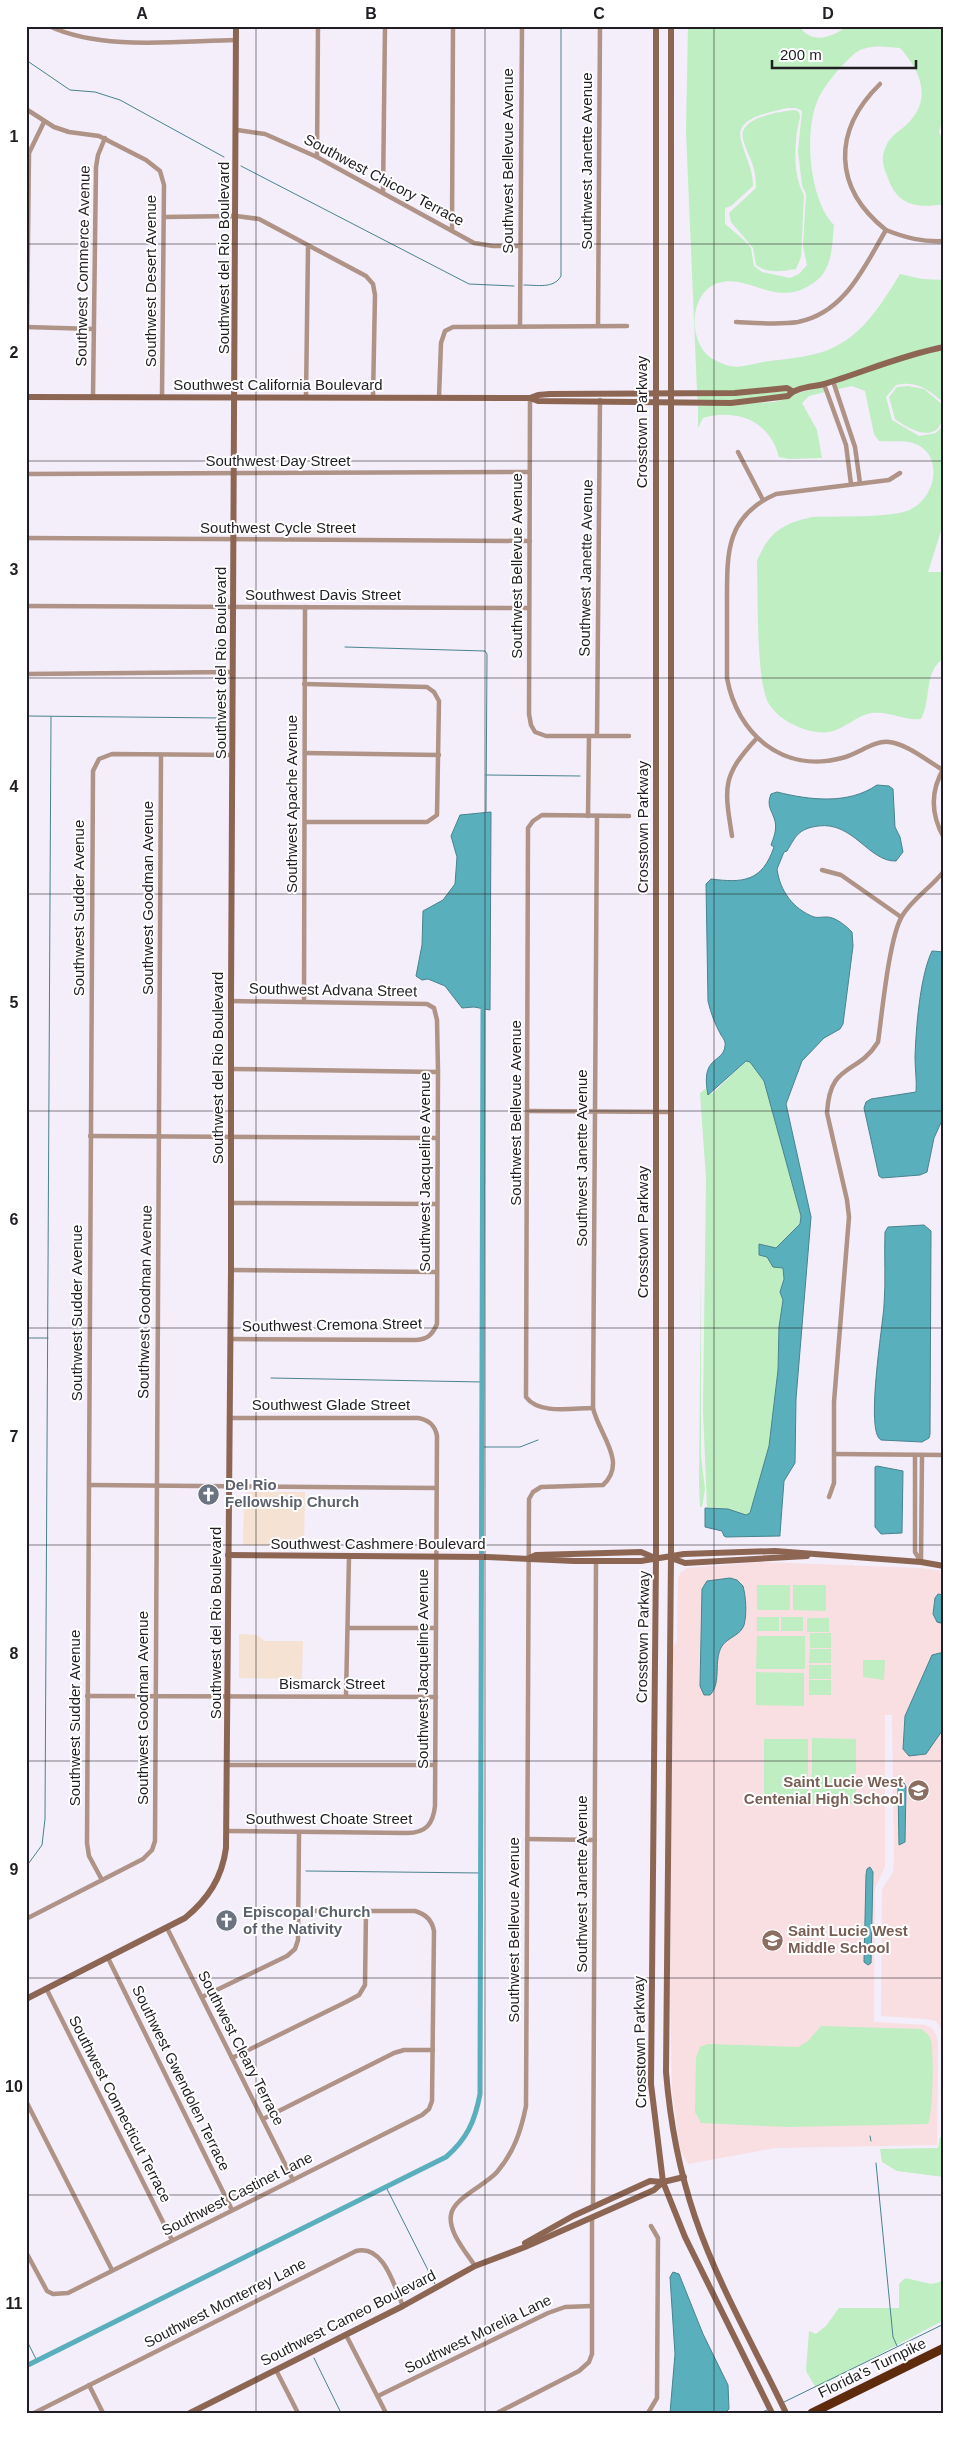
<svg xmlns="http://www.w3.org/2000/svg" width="970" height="2439" viewBox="0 0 970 2439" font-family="Arial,sans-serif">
  <rect width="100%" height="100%" fill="#f4edfa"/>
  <!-- commercial -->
  <g fill="#f6e2d3">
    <polygon points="247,1492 305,1492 304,1545 243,1545 244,1498 247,1497"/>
    <polygon points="239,1634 257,1635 265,1641 303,1641 302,1679 239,1678"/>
  </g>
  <!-- education -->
  <polygon fill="#f9dee2" points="762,1562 919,1568 944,1571 944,2034 936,2021 926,2019 881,2016 882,1889 893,1872 894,1856 892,1715 885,1715 885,1867 875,1888 874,2022 925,2025 932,2028 936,2035 938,2043 937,2145 775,2148 688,2164 680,2149 672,2091 670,1992 673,1649 677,1640 678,1578 681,1572 687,1568"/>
  <!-- green -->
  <g fill="#beeec1" fill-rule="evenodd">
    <path d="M688,26H799C812,45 831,38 847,26H944V115L939,132L944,143V204C917,209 897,205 888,178C885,171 882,164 883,156C888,133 898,135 911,120C932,96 919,69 900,48C887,47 876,45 863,49C854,52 848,60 842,66C833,75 825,86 819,97C803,129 809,200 834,225C832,244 833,268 816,281C778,311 750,273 718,283C691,292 688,334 706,354C710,358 720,363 726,365C740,370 756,362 770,361C784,359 797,358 811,355C856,346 878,310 900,274L922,279L944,280V344C893,354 843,382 793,389C762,393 729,391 697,391L686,131ZM787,108H796L802,111L798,151L802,185L806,194L803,246L807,265L799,274L790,278L762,272L754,266L751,248L744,240L725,224V208L731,206L753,186C753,168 745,157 741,140C734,117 772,112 787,108Z"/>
    <path d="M795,110L799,112L800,117C794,141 792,173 804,195L801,257L796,269C782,271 768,274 756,265L753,248L731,222L729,213L756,188C756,163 749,160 743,139C737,118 781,111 795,110Z"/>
    <path d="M944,349V403C929,390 917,380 896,385L886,397L892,420L919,436L936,433L944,425V521L928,572H944V658C923,672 932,699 921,719C905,721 889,711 873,713C857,714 845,730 828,732C809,735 779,721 769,704C756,684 758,590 757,561C769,532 782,524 812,517C836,516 886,518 907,511C937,500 945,453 913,443C904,440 890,442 879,441L874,434L865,391L852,386L838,389L836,382L903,359Z"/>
    <path d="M908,386L924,389L944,406C944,445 915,434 895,419L889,397L897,387Z"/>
    <path d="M823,387L825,392L809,396L802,403L817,430L822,458L789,459L779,457C770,421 737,408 703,418L698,428V406L774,402L789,398L794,394Z"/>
    <polygon points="787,391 786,394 731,401 698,401 697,396"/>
    <polygon points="746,1061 750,1062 764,1081 801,1216 800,1224 776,1248 770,1248 764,1244 770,1262 783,1267 783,1280 780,1292 783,1300 779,1327 778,1370 769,1446 750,1513 746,1515 728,1509 707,1507 703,1410 706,1179 700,1093 707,1088 708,1094 713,1093"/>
    <polygon points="701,1270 701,1456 705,1489 702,1507 700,1507 699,1484"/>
    <rect x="757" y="1585" width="33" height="25"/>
    <polygon points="793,1585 826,1585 826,1611 793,1610"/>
    <rect x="757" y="1617" width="22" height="14"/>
    <rect x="781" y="1617" width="22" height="14"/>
    <rect x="807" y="1618" width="22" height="14"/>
    <rect x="810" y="1633" width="21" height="15"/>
    <polygon points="757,1636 805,1636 805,1669 756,1669"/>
    <polygon points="810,1649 831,1649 831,1663 809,1663"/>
    <polygon points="863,1660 885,1660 884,1680 863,1677"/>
    <rect x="809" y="1665" width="22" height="14"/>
    <polygon points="756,1672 804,1673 804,1706 756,1705"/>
    <rect x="809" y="1680" width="22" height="15"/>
    <polygon points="812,1738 856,1739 856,1804 812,1804"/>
    <rect x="764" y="1739" width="44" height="65"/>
    <path d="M821,2026L921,2029C925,2032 930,2035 931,2041C934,2052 933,2114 928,2124L787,2127L701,2123L695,2112L696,2058L700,2047L708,2044L798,2047L808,2041Z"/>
    <polygon points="940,2137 944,2137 944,2177 897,2171 882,2162 880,2149 938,2148"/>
    <polygon points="944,2275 944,2320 816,2388 806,2371 809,2331 816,2334 826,2326 839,2308 899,2308 899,2284 905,2278 931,2284 940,2282"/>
  </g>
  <!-- water -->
  <g fill="#59afbc" stroke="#48848e">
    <path d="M877,785L889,786L893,789L895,827L900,837L903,852L896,861C869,862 853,821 818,826C798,829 796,836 787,851L784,852L777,869C780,891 793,909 814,917C818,918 821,917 825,917C835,916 846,926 852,932L853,946L843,1024L840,1029L824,1038L802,1061L786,1104L811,1217L796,1399L795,1463L784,1481L780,1534V1536L726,1537L724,1536L722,1531L705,1527V1508L728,1509L746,1515L750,1513L769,1446L778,1370L779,1327L783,1300L780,1292L784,1279L783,1268L773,1267L767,1257L759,1255V1244L776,1248L800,1224L801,1216L764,1081L750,1062L746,1061L708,1095C700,1055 723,1064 725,1046C726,1042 723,1038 721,1035C715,1024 711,1014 708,1001L706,884L711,879C743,883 762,882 774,847L771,845C774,837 777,829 775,821C772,810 766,806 771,794L777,792C809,800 848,805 877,785Z"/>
    <polygon points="491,812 490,1010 474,1007 462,1008 445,986 428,979 422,980 416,976 422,945 423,911 443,900 455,884 457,857 451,836 460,815"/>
    <path d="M932,951L944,952V1116L934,1138L927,1172L920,1175L882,1178L879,1176L864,1108L866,1102L871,1099L916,1092C917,1081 915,1069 915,1057C916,1028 920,976 932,951Z"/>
    <path d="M924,1225L931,1231L930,1434L929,1438L922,1442L881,1440C865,1432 883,1325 884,1305C886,1281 884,1256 885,1232L888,1227Z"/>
    <polygon points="877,1466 903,1471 902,1533 881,1534 875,1527 875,1467"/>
    <path d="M730,1578L737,1580L743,1586C746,1597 747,1614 744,1625C741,1635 727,1638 722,1646C713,1660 722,1683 710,1695H704L700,1686L702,1589L707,1581Z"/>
    <polygon points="938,1594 944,1595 944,1624 937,1622 933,1614 935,1598"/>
    <polygon points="944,1652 944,1728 926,1754 909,1756 903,1749 905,1716 932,1655"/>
    <polygon points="901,1782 904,1783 906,1787 905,1842 899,1845 898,1788"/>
    <polygon points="870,1867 873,1872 871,1963 868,1965 864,1962 866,1875 867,1869"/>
    <polygon points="673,2272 679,2274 703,2334 728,2385 729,2409 725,2413 670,2413 675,2354 670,2277"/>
  </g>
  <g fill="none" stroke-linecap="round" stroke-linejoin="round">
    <!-- stream -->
    <g stroke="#48848e" stroke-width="1">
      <polyline points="26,60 70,90 95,92 120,100 224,157"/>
      <polyline points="241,166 469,284 514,286"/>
      <path d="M524,285C537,285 554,289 561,276V26"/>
      <polyline points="345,647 485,651 487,654 486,812"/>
      <polyline points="26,716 222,718"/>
      <polyline points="486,775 580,776"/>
      <polyline points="26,1338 48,1338"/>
      <polyline points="271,1378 482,1382"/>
      <polyline points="482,1447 520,1447 538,1440"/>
      <polyline points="26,1867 42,1845 45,1819 51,717"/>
      <polyline points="306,1871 481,1873"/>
      <polyline points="870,2136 871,2141"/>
      <polyline points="876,2163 893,2337 897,2346"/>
      <polyline points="386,2187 435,2284"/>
      <polyline points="26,2339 37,2361"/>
      <polyline points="314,2358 341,2413"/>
      <polyline points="784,2402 944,2324"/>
      <polyline points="760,2413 767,2410"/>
    </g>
    <!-- canal -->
    <path stroke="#59afbc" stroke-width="5" d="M26,2366L446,2157C467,2139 475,2121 480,2094L483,1010"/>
    <!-- street -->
    <g stroke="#ae9386" stroke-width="4.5">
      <path d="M49,26C102,51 178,41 236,40"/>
      <path d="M880,84C832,131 833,188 886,230"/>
      <polyline points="26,109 54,127 69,132 99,136 146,160 160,171 164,185 162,397"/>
      <polyline points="237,130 265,134 317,157 474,243 493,246 520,246"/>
      <polyline points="317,157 318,26"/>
      <polyline points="383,193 385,26"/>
      <polyline points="164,217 236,216 259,219 366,276 373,284 375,295 373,397"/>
      <polyline points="452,230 453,26"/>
      <path d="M736,322C756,323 778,325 798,322C845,313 864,267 886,230C906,238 922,242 944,241"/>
      <polyline points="520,326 522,26"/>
      <polyline points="598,326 600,26"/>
      <polyline points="26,327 94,329"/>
      <polyline points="27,327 29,153 44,122"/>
      <polyline points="833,381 855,447 860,483"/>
      <polyline points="824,384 846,445 851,484"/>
      <polyline points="93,396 96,167 98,155 105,138"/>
      <polyline points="306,397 308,248"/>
      <polyline points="439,397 441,343 445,331 453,327 627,326"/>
      <polyline points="530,398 529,714 531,725 535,732 546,736 629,736"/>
      <polyline points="738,452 763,500"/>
      <path d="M900,473L889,480L776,494C726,516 727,552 727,600C727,626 727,652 727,678C737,734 783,774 842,758C857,755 874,740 889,742C907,744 926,760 943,770"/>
      <polyline points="26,474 530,472"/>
      <polyline points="26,538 530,541"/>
      <polyline points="26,606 529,608"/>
      <polyline points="26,674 233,672"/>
      <polyline points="304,684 427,687 434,692 439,701 437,815 427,822 305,822"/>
      <polyline points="597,736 600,400"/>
      <polyline points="305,753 439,755"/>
      <path d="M944,768C930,791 931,815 944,838"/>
      <polyline points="588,816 589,736"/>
      <path d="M732,836C724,786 722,776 757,738"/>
      <polyline points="822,870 841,875 901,917"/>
      <polyline points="304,1001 305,607"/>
      <polyline points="232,1069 438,1072"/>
      <polyline points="529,1111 671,1112"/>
      <polyline points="90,1136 437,1138"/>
      <polyline points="231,1203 437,1204"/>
      <polyline points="231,1270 436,1272"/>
      <path d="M230,1339L416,1340C428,1339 432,1335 437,1324L438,1072L437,1020L434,1008L427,1004L231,1001"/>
      <path d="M593,1408C573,1408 539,1415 526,1397L528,828L533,821L542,815L629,816"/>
      <polyline points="834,1454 944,1455"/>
      <polyline points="915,1455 915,1552 921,1562"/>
      <polyline points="89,1485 436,1488"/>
      <path d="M829,1497L834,1483V1402L849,1217L847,1200L827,1113C830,1061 857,1076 878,1042C882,1014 889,938 902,916C913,898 931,888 944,871"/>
      <polyline points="921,1561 922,1455"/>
      <polyline points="348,1628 436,1628"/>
      <polyline points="87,1696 436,1697"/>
      <polyline points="346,1696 349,1557"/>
      <polyline points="228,1765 435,1765"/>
      <path d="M227,1831L407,1833C426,1833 433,1824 435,1806L437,1436C435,1425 429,1420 418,1418H229"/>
      <polyline points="527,1839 595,1840"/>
      <polyline points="102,1880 89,1856 87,1843 93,771 99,759 112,754 233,755"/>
      <polyline points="26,1919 143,1859 152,1850 155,1841 161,755"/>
      <polyline points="167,1928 293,2180"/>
      <polyline points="108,1958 232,2210"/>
      <polyline points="46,1988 172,2240"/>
      <polyline points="202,1997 287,1956 295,1949 298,1940 299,1833"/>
      <polyline points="232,2058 346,2002 359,1995 365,1985 366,1911"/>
      <polyline points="26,2101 112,2270"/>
      <polyline points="263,2119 394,2053 404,2050 433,2050"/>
      <polyline points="593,2207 596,1561"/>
      <path d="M26,2252L47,2291L53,2294L68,2293L422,2115L429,2109L432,2101L434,1931C432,1920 426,1914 415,1911H299"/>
      <path d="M475,2266C466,2252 448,2232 451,2215C453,2198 486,2185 497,2172C514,2152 521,2131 526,2106L529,1499L533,1492L541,1487L603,1485C628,1462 599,1435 593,1408L597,816"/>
      <polyline points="346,2335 386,2413"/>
      <polyline points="276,2370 298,2413"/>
      <polyline points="89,2385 103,2413"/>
      <polyline points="378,2396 548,2313 565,2307 592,2306"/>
      <path d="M34,2413L356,2251C384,2244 394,2286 403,2306"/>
      <polyline points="497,2413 579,2371 589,2362 592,2354 592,2217"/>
      <polyline points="648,2413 657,2398 658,2238 651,2226"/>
    </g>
    <!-- secondary -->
    <g stroke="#8d6653" stroke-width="6">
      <polyline points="656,26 656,1558 651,2084 663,2182 685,2237 772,2413"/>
      <path d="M671,26V1558L666,2072C670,2121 679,2170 695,2217C718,2285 755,2348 786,2413"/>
      <path d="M26,397L530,398L538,401L731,403L788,396C796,387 813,387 824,384C864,372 902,355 944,347"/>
      <polyline points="530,398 538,395 550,394 735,393 787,388 792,391"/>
      <polyline points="228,1555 487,1557 574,1561 641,1561 684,1554 775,1551 921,1562 944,1566"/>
      <polyline points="529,1558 536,1555 641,1552 655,1558"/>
      <polyline points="671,1558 685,1563 807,1556"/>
      <path d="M26,1999L185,1918C208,1899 222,1878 226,1848L231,1270V1001L236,26"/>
      <polyline points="525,2243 573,2216 650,2181 663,2182 684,2177"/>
      <polyline points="190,2413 403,2306 475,2266 525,2247 654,2190 663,2182"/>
    </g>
    <!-- highway -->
    <polyline stroke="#5e2b0d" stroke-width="9" points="812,2413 944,2348"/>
  </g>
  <!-- grid -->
  <path fill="none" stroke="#201e23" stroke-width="1" stroke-opacity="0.55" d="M256,26V2413M485,26V2413M714,26V2413M26,244H944M26,461H944M26,678H944M26,894H944M26,1111H944M26,1328H944M26,1545H944M26,1761H944M26,1978H944M26,2195H944"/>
  <!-- icons -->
  <defs>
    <symbol id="church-disc" viewBox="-11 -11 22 22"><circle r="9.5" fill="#6b7280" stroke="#fff"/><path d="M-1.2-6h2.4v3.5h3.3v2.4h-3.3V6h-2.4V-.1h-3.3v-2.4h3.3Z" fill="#fff"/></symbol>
    <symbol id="school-disc" viewBox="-11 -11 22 22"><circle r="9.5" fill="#8d6e63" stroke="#fff"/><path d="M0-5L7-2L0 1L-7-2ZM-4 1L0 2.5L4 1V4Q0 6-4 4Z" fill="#fff"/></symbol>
  </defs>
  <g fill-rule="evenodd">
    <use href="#church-disc" x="196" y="1482" width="25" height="25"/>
    <use href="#school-disc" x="906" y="1778" width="25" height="25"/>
    <use href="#church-disc" x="214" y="1908" width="25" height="25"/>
    <use href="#school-disc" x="760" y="1928" width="25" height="25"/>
  </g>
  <g text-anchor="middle" stroke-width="4" stroke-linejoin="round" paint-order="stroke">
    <!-- street labels -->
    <g font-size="15" fill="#201e23" stroke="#fff">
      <text transform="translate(508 161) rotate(-90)" y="5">Southwest Bellevue Avenue</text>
      <text transform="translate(587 161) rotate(-90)" y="5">Southwest Janette Avenue</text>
      <text transform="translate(384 180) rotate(28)" y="5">Southwest Chicory Terrace</text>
      <text transform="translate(224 258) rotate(-90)" y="5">Southwest del Rio Boulevard</text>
      <text transform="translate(83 266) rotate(-89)" y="5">Southwest Commerce Avenue</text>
      <text transform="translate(151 281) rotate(-90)" y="5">Southwest Desert Avenue</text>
      <text x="278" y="390">Southwest California Boulevard</text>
      <text transform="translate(642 422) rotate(-90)" y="5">Crosstown Parkway</text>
      <text x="278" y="466">Southwest Day Street</text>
      <text x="278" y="533">Southwest Cycle Street</text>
      <text transform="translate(517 566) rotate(-90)" y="5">Southwest Bellevue Avenue</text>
      <text transform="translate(586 568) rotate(-89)" y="5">Southwest Janette Avenue</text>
      <text x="323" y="600">Southwest Davis Street</text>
      <text transform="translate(221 663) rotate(-90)" y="5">Southwest del Rio Boulevard</text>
      <text transform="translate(292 804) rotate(-90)" y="5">Southwest Apache Avenue</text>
      <text transform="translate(643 827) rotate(-90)" y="5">Crosstown Parkway</text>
      <text transform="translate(148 898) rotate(-90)" y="5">Southwest Goodman Avenue</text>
      <text transform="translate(79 908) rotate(-90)" y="5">Southwest Sudder Avenue</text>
      <text transform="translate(333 990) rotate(1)" y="5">Southwest Advana Street</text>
      <text transform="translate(218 1068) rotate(-90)" y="5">Southwest del Rio Boulevard</text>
      <text transform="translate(516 1113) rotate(-90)" y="5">Southwest Bellevue Avenue</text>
      <text transform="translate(582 1158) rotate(-90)" y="5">Southwest Janette Avenue</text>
      <text transform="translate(425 1172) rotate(-90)" y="5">Southwest Jacqueline Avenue</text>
      <text transform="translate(643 1232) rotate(-90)" y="5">Crosstown Parkway</text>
      <text transform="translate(145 1302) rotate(-89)" y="5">Southwest Goodman Avenue</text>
      <text transform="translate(77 1313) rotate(-90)" y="5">Southwest Sudder Avenue</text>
      <text transform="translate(332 1325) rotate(-1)" y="5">Southwest Cremona Street</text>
      <text x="331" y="1410">Southwest Glade Street</text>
      <text x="378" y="1549">Southwest Cashmere Boulevard</text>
      <text transform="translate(216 1623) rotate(-90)" y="5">Southwest del Rio Boulevard</text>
      <text transform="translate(643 1637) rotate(-89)" y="5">Crosstown Parkway</text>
      <text transform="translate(423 1669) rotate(-90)" y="5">Southwest Jacqueline Avenue</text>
      <text x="332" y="1689">Bismarck Street</text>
      <text transform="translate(143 1708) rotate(-90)" y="5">Southwest Goodman Avenue</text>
      <text transform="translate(75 1718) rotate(-90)" y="5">Southwest Sudder Avenue</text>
      <text x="329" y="1824">Southwest Choate Street</text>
      <text transform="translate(582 1884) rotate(-90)" y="5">Southwest Janette Avenue</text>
      <text transform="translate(514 1930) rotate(-90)" y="5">Southwest Bellevue Avenue</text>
      <text transform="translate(640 2042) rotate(-91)" y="5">Crosstown Parkway</text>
      <text transform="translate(241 2048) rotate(63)" y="5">Southwest Cleary Terrace</text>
      <text transform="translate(181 2078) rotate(64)" y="5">Southwest Gwendolen Terrace</text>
      <text transform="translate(120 2109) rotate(63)" y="5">Southwest Connecticut Terrace</text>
      <text transform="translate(237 2194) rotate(-27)" y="5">Southwest Castinet Lane</text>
      <text transform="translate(225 2303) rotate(-27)" y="5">Southwest Monterrey Lane</text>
      <text transform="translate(348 2318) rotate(-27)" y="5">Southwest Cameo Boulevard</text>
      <text transform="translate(478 2334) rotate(-26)" y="5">Southwest Morelia Lane</text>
      <text transform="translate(872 2368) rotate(-26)" y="5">Florida's Turnpike</text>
    </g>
    <!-- worship labels -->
    <g font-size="15" font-weight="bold" fill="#5b616d" stroke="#fff" text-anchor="start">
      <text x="225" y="1490">Del Rio<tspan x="225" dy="17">Fellowship Church</tspan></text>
      <text x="243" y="1917">Episcopal Church<tspan x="243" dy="17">of the Nativity</tspan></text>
    </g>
    <!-- education labels -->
    <g font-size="15" font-weight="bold" fill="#785e54" stroke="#fff" text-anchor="end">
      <text x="903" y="1787">Saint Lucie West<tspan x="903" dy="17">Centenial High School</tspan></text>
      <text x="788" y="1936" text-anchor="start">Saint Lucie West<tspan x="788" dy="17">Middle School</tspan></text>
    </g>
  </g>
  <!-- border -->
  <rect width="970" height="2439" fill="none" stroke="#ffffff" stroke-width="55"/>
  <!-- scale -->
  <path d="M772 60v8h144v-8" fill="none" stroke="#201e23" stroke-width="2.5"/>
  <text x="780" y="60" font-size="15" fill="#201e23" stroke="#ffffff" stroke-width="4" paint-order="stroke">200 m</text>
  <rect x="28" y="28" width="914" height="2384" fill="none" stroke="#201e23" stroke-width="2"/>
  <g font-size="16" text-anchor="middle" font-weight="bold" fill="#201e23">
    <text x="142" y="19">A</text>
    <text x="371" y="19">B</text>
    <text x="599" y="19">C</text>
    <text x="828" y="19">D</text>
    <text x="14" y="142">1</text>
    <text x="14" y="358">2</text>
    <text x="14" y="575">3</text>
    <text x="14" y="792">4</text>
    <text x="14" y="1008">5</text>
    <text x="14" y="1225">6</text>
    <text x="14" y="1442">7</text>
    <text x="14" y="1659">8</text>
    <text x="14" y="1875">9</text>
    <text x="14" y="2092">10</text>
    <text x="14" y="2309">11</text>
  </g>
</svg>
